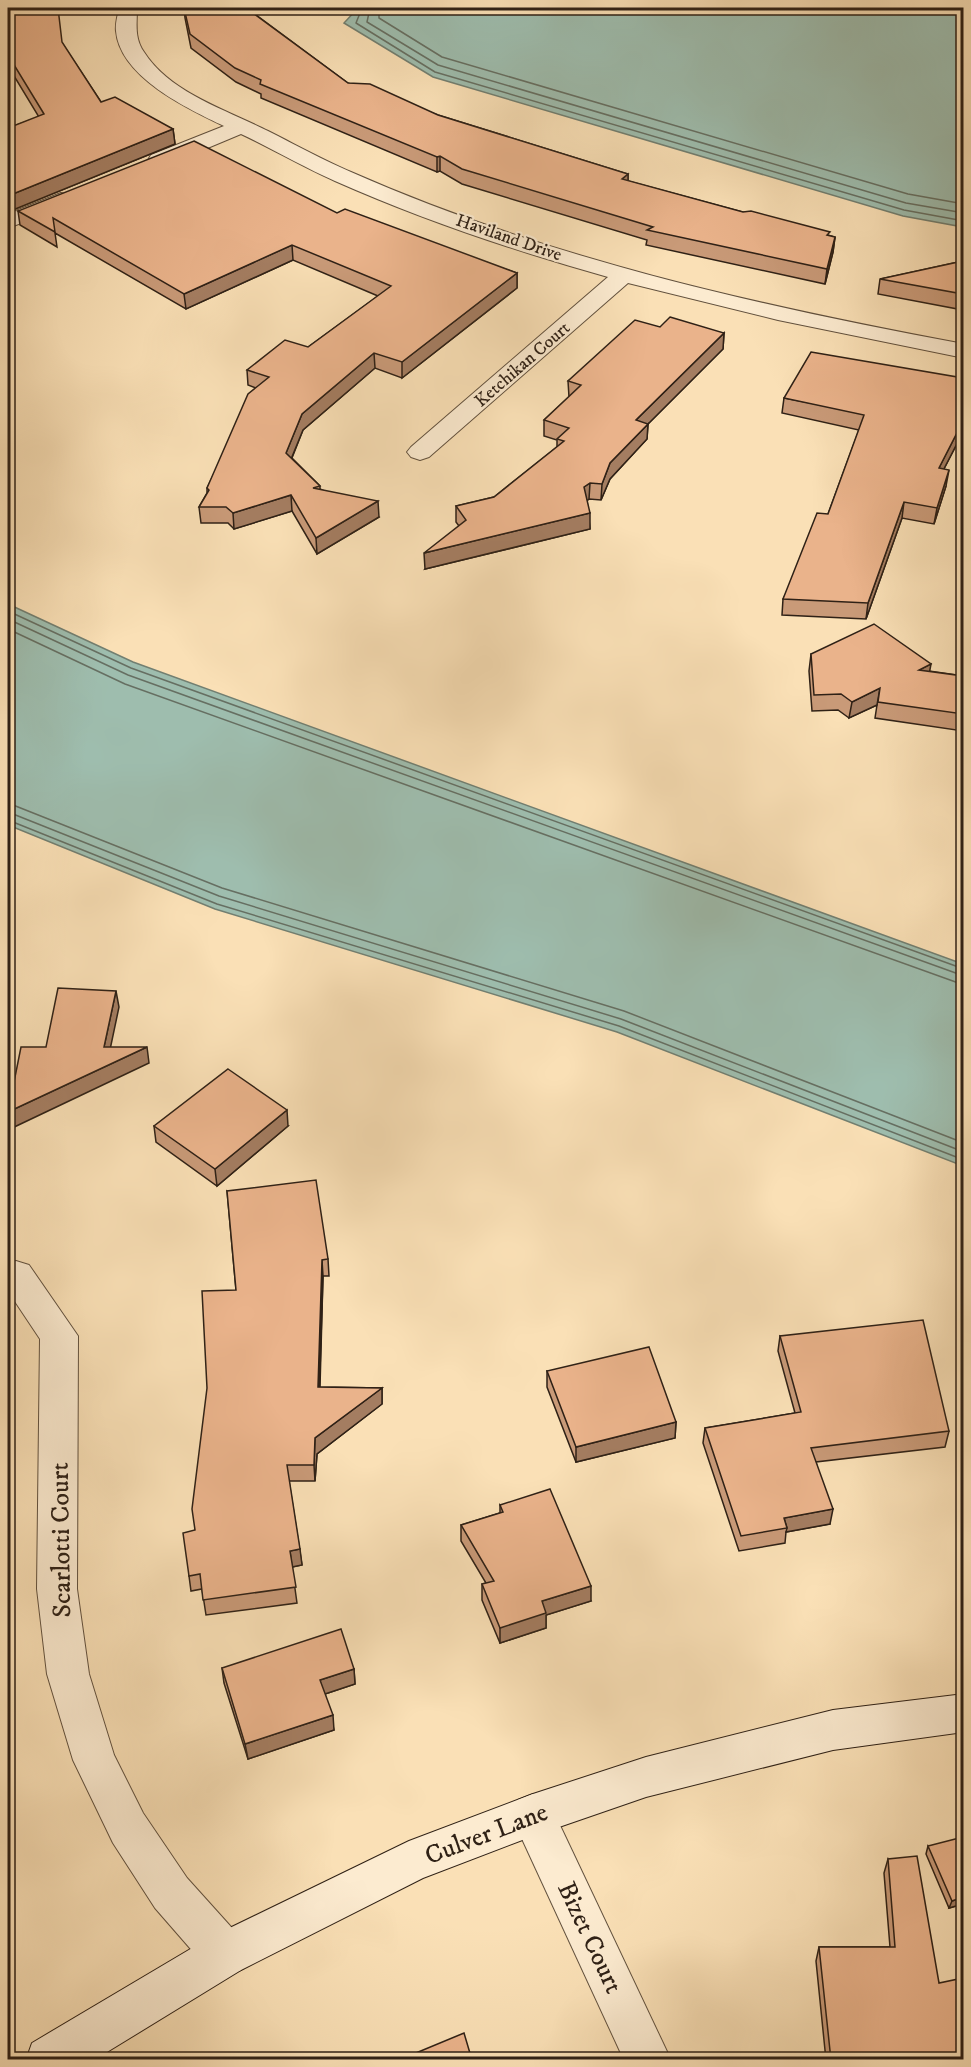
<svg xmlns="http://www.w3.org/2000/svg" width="971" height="2067" viewBox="0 0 971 2067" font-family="'IM FELL DW Pica',serif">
  <rect width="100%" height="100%" fill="#fae0b6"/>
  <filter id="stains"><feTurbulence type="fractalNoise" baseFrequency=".00333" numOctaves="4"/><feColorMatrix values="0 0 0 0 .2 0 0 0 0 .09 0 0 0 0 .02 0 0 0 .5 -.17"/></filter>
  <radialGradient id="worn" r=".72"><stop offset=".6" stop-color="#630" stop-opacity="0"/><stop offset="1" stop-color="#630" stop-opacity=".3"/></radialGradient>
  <!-- water -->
  <g fill="#9ebdae" stroke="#727f71" stroke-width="1.5">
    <polygon points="358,8 963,8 963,227 903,216 433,77 344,23"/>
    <polygon points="8,604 133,662 963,964 963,1166 617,1032 215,909 8,825"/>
  </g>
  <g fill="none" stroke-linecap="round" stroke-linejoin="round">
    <!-- shore -->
    <g stroke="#666f62" stroke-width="1.5">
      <polyline points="362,8 356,23 435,72 904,210 964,221"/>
      <polyline points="370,8 367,22 438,65 906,203 964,213"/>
      <polyline points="379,8 379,18 442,57 908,194 964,204"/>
      <polyline points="8,611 131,668 964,969"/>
      <polyline points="8,619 128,675 964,976"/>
      <polyline points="8,629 125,684 964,985"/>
      <polyline points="8,803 222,888 624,1011 964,1143"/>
      <polyline points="8,812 219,896 621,1019 964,1152"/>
      <polyline points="8,820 217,904 619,1026 964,1160"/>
    </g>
    <defs>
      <g id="street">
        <path d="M119,8H137C137,23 134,38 144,52C170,93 227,110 268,131C296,145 323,160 351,172C546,258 755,305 964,344V358L778,320L628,283L429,457L420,460L411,457L407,452L411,447L608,277C515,251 423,220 335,181C303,167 273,149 241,134L167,165H151L148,160L151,155L224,126C188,109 120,77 116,31C115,24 118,14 119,8Z"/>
        <polygon points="61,193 69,195 72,200 69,205 8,228 8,214"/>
        <polygon points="16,1261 29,1265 78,1336 77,1589 89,1674 114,1755 143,1813 187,1878 241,1938 248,1954 241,1970 225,1976 209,1970 155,1908 113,1843 73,1760 47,1674 37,1589 40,1339 8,1291 8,1263"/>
        <polygon points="533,1794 548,1800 671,2060 624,2060 511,1815 518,1800"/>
      </g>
      <polygon id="secondary" points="964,1694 964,1732 833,1750 646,1797 533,1836 423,1878 241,1970 94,2060 26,2060 32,2043 209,1938 409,1841 533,1794 646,1757 833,1710"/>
    </defs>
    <!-- street casing -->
    <use href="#street" stroke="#62513e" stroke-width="2"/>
    <!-- secondary casing -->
    <use href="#secondary" stroke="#2f2116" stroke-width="2"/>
    <!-- street -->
    <use href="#street" fill="#fcebd0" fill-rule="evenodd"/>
    <!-- secondary -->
    <use href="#secondary" fill="#fcebd0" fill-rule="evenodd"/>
  </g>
  <!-- wall -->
  <g fill="#c99a78" stroke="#2f2116" stroke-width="1.5">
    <polygon points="8,8 62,43 101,102 173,129 175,144 8,212 8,128 39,117 8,66"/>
    <polygon points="184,8 249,8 248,9 348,83 438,115 628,174 628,181 835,237 833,252 825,284 646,245 647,240 462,184 440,171 437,172 261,98 261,94 236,82 191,48 185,18"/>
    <polygon points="18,211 337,213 517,273 517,288 402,378 375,368 303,430 292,458 320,486 320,489 379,517 317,554 292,511 234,529 228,523 201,523 199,507 207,493 207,488 256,388 248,385 247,370 308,347 378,296 293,260 186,309 55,233 57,247 20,225"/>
    <polygon points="963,261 963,310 878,294 880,279"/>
    <polygon points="660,327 724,333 723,349 648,424 647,439 610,479 601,500 589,499 587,500 590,529 425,569 459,526 456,522 456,506 494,497 557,447 557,440 544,436 544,420 569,397 568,381"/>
    <polygon points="784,398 963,432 944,469 946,486 934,524 902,518 866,619 782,615 783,599 828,514 859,430 782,413"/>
    <polygon points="811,654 963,676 963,731 875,718 877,705 849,718 838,710 812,711 809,671"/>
    <polygon points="154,1126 288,1126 217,1186 156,1142"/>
    <polygon points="227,1191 328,1259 329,1276 323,1276 320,1387 382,1388 382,1404 317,1454 315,1481 289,1481 302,1565 292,1567 297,1603 206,1615 202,1589 191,1591 189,1576 195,1530 236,1290"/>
    <polygon points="780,1336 949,1431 945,1447 816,1462 830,1524 786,1532 785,1543 739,1551 703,1443 705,1428 795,1413 778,1351"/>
    <polygon points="547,1371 676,1422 675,1438 576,1462 547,1387"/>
    <polygon points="500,1505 591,1601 546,1615 546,1628 500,1643 482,1600 482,1584 486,1583 461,1541 461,1525 500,1513"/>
    <polygon points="222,1668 354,1669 355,1684 325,1694 334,1730 248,1759 224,1683"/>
    <polygon points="928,1846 963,1904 949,1908 926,1854"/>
    <polygon points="888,1859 939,1983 963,2060 826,2060 816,1961 819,1947 890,1947 884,1873"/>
  </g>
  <!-- shaded-wall -->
  <g fill="#a47d61" stroke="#2f2116" stroke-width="1.5">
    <polygon points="173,129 175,144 8,212 8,196"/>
    <polygon points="440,156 440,171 437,172 437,157"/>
    <polygon points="628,174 628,189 622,179"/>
    <polygon points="835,237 833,252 825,284 827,269"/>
    <polygon points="292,245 293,260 186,309 184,294"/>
    <polygon points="517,273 517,288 402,378 402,362"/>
    <polygon points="724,333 723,349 636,436 636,420"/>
    <polygon points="374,353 375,368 303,430 287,469 286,453 302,414"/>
    <polygon points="963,421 963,432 936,484 939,468"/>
    <polygon points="648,424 647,439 610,479 601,500 602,484 610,463"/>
    <polygon points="949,470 946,486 934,524 937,508"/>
    <polygon points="590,483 589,499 584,503 584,487"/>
    <polygon points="291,495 292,511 234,529 233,513"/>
    <polygon points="378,501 379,517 317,554 316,538"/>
    <polygon points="904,502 902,518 866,619 868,603"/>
    <polygon points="590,513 590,529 425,569 424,553"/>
    <polygon points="931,664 928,680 919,670"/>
    <polygon points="880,688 877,705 849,718 852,702"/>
    <polygon points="116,991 119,1007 107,1064 104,1047"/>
    <polygon points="147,1047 149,1063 10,1129 8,1112"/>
    <polygon points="287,1110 288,1126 217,1186 215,1169"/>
    <polygon points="322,1260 323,1276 319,1403 318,1387"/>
    <polygon points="382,1388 382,1404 317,1454 315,1481 314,1465 315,1438"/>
    <polygon points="676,1422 675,1438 576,1462 576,1447"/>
    <polygon points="833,1509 830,1524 786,1532 787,1528 784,1518"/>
    <polygon points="300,1549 302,1565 292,1567 290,1551"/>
    <polygon points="591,1586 591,1601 546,1615 546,1628 500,1643 500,1628 542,1601"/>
    <polygon points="354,1669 355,1684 322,1695 320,1680"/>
    <polygon points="333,1715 334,1730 248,1759 245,1744"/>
    <polygon points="963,1897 963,1904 949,1908 952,1901"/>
  </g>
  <!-- building -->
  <g fill="#eab38b" stroke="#2f2116" stroke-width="1.5">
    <polygon points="8,8 58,8 62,42 101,102 115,97 173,129 8,196 8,128 44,114 8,55"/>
    <polygon points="184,8 246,8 348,83 370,84 438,115 628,174 622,179 743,212 751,211 830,232 827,235 835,237 827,269 647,230 653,227 462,169 440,156 437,157 260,84 261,80 235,68 190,34"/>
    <polygon points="194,141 337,213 345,209 517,273 402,362 374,353 302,414 286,453 320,486 313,488 378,501 316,538 291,495 233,513 226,507 199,507 209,490 207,488 248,394 269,377 247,370 285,340 308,347 391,286 292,245 184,294 53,218 55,232 18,211"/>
    <polygon points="963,261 963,294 880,279"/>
    <polygon points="670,317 724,333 636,420 648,424 610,463 602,484 590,483 584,487 590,513 424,553 466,520 456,506 494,497 564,441 557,439 569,428 544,420 581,385 568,381 635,320 660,327"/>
    <polygon points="811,352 963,378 963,421 939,468 949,470 937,508 904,502 868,603 783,599 817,513 828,514 864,415 784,398"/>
    <polygon points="874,624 931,664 919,670 963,676 963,714 878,702 880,688 852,702 841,694 814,695 811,654"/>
    <polygon points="58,988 116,991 104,1047 147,1047 8,1112 21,1047 46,1047"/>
    <polygon points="228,1069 287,1110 215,1169 154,1126"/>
    <polygon points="316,1180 328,1259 322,1260 318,1387 382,1388 315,1438 314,1465 287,1465 300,1549 290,1551 296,1587 203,1600 200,1574 189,1576 183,1533 195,1530 192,1509 207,1388 202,1291 236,1290 227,1191"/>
    <polygon points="923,1320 949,1431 811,1448 833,1509 784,1518 787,1528 741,1536 705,1428 801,1412 780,1336"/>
    <polygon points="649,1347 676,1422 576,1447 547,1371"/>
    <polygon points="550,1489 591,1586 542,1601 546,1613 500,1628 482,1584 494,1581 461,1525 503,1512 500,1505"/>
    <polygon points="341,1629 354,1669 320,1680 333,1715 245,1744 222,1668"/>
    <polygon points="963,1837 963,1897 952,1901 928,1846"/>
    <polygon points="917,1856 939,1983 963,1978 963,2060 831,2060 819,1947 895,1947 888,1859"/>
    <polygon points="464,2033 472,2060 399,2060"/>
  </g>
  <g text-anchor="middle" stroke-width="4.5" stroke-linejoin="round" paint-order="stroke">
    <!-- far-street labels -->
    <g font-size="18" fill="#2f2116" stroke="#fcebd0">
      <text transform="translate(509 237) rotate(19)" y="6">Haviland Drive</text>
      <text transform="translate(522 364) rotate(-41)" y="6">Ketchikan Court</text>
    </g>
    <!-- near-street labels -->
    <g font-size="26" fill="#2f2116" stroke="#fcebd0">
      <text transform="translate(60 1540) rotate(-91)" y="9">Scarlotti Court</text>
      <text transform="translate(486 1833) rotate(-21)" y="9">Culver Lane</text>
      <text transform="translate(591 1937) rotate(65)" y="9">Bizet Court</text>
    </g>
  </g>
  <!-- margin -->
  <rect width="971" height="2067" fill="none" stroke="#fae0b6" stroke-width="30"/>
  <rect x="9" y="9" width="953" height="2049" fill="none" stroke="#2f2116" stroke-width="3"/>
  <rect x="15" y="15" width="941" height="2037" fill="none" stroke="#2f2116" stroke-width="1.5"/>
  <rect width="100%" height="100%" filter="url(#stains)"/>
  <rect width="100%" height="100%" fill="url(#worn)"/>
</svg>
